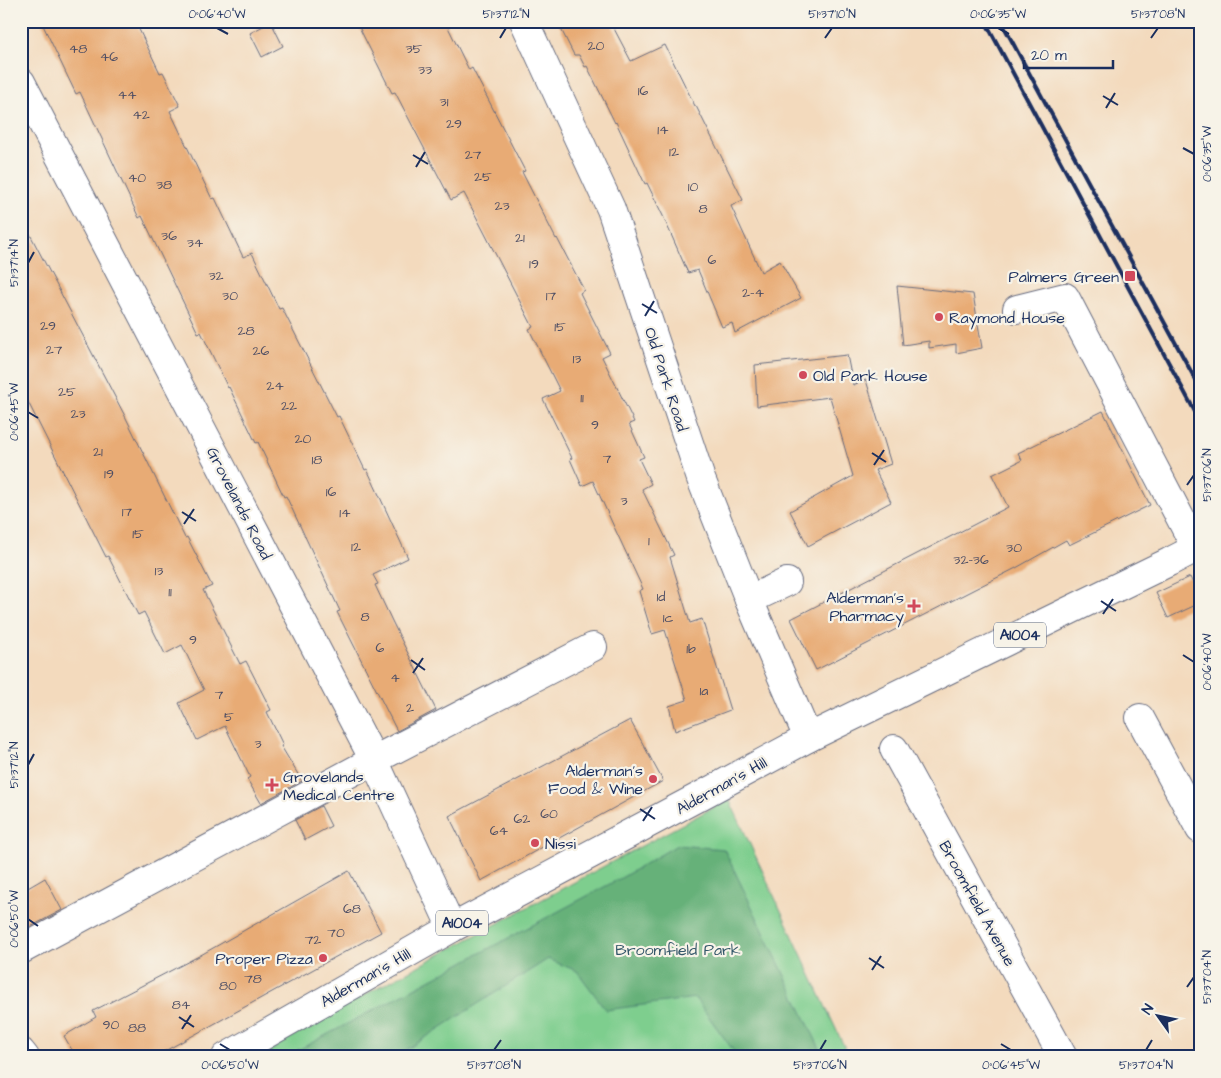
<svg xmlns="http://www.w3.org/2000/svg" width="1221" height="1078" viewBox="0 0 1221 1078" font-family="'Architects Daughter',sans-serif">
  <rect width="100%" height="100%" fill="#f7f3e8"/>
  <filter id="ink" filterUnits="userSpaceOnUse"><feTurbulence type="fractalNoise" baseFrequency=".02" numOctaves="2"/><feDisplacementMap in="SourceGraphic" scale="10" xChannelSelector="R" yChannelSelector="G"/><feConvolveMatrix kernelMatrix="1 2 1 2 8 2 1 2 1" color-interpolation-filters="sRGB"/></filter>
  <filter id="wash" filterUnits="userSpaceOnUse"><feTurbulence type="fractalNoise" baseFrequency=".0096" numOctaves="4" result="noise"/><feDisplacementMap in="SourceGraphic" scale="20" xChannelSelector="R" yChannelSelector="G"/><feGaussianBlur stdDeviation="1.12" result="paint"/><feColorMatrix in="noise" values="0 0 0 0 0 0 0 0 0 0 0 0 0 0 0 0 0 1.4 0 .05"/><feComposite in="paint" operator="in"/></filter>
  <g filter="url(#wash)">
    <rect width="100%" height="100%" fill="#f3dabd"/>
    <!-- green -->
    <polygon fill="#7ece8e" stroke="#4c7e76" points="729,799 849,1057 249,1057"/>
    <!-- forest -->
    <polygon fill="#66b179" stroke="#40706c" points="677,845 724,849 824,1057 738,1057 695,998 606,1010 577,971 548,959 395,1057 285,1057 621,878"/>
    <g id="blocks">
      <!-- building -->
      <g fill="#e8ab74">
        <polygon points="41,21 135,21 160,73 163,72 180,106 170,111 212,199 215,198 243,257 252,253 279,309 282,308 337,417 339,416 365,470 367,469 408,558 373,575 378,584 375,585 392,621 436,710 397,731 337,612 340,611 286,496 284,497 258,442 256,443 229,387 228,388 201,332 198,333 142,216 139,218 80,92 76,94"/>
        <polygon points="356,21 445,21 469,70 472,68 525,171 522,172 556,239 557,238 584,290 580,293 610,353 602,357 634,422 629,424 644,457 639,459 651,484 642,489 674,555 670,557 690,623 702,619 730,710 675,731 669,706 687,700 665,630 652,634 639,591 643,589 615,529 593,481 582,486 570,459 572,458 543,399 560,391 529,329 533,327 464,193 451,200 395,92 392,93"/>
        <polygon points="557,21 610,21 631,61 665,45 695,106 696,106 743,200 731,206 761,272 780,261 801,298 735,333 732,323 722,327 698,270 688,273 663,216 647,183 645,184 616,122 615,123 587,66 585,67 579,55 574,55"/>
        <polygon points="271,22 283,46 262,57 250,33"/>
        <polygon points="21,217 126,418 185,538 187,537 212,586 203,590 240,664 246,661 271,710 267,712 283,745 281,746 302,781 261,803 247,779 250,777 225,726 197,740 179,703 204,690 182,645 165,654 144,612 138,615 108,556 106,557 21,388"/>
        <polygon points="897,286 973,294 982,348 956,353 956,344 929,348 929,341 903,345"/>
        <polygon points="847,355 853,385 866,380 891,464 875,470 891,502 808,546 790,511 853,476 830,397 757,406 755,365"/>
        <polygon points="1103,411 1150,505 1069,545 1066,540 1016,568 816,670 791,619 1008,507 992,475 1022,460 1018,453"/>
        <polygon points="1190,577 1200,598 1200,603 1168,618 1156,593"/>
        <polygon points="630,720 663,781 481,881 449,816"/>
        <polygon points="321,806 331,826 305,840 295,820"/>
        <polygon points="349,871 381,932 154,1057 76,1057 64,1036 96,1017 93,1011 199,956"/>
        <polygon points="45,878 62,910 21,932 21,892"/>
      </g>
    </g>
  </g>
  <g filter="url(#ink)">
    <use href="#blocks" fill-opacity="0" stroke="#676b7f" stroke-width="1"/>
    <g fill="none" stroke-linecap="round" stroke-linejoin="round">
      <defs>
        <g id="minor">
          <polyline points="524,21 611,209 701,479 749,600 808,738"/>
          <polyline points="21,82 374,760 452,928"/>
          <polyline points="1017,309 1065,297 1196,548"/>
          <polyline points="749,600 787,582"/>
          <polyline points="1140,718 1200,829"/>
          <polyline points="894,749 1063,1057"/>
          <polyline points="21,950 374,760 593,647"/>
          <polyline points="21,1052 25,1057"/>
        </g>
        <polyline id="major" points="226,1057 452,928 702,795 808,738 1169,562 1200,546"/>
      </defs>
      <!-- minor casing -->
      <use href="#minor" stroke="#676b7f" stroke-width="30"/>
      <!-- major casing -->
      <use href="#major" stroke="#676b7f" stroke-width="30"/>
      <!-- minor -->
      <use href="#minor" stroke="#fff" stroke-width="28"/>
      <!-- major -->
      <use href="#major" stroke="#fff" stroke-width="28"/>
      <!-- rail -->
      <g stroke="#1b2f5e" stroke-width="4">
        <polyline points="985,21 1200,421"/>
        <polyline points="1001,21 1200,388"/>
      </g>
    </g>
  </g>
  <!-- ticks -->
  <path fill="none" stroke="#1b2f5e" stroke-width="2" d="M217,28L228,34M998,28L1009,34M500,38L506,28M825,38L832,28M1151,38L1158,28M1103,96L1118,105M1106,108L1115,93M1183,148L1194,154M413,155L428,164M416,167L425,152M28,263L34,252M642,304L657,313M645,316L654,301M28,412L38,418M872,453L886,462M874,465L884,450M1187,485L1194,475M182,512L196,521M184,524L194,509M1101,601L1116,611M1103,614L1113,599M1183,655L1194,662M411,660L425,670M413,673L423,658M28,765L34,754M640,809L655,819M643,821L652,807M28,919L38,926M869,958L884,968M872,970L881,956M1187,987L1194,977M179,1017L194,1027M182,1029L191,1015M220,1044L230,1050M1001,1044L1011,1050M494,1050L501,1040M820,1050L826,1040M1146,1050L1152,1040"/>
  <!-- markers -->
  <g fill="#d1495b" stroke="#f7f3e8" stroke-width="2">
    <rect x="1124" y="270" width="12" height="12" rx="2.5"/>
    <circle cx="939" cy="317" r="5"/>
    <circle cx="803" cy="375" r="5"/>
    <path d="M911.5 598.5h5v5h5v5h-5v5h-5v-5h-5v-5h5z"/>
    <circle cx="653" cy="779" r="5"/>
    <path d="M269.5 777.5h5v5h5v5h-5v5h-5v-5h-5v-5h5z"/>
    <circle cx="535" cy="843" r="5"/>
    <circle cx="323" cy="958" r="5"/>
  </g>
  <g text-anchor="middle" stroke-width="4.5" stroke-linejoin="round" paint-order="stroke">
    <!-- number labels -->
    <g font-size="14" fill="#4e4e64">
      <text x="596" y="50">20</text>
      <text x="78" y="53">48</text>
      <text x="414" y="53">35</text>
      <text x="109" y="61">46</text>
      <text x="425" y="74">33</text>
      <text x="643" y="95">16</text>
      <text x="127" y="99">44</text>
      <text x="444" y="106">31</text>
      <text x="141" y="119">42</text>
      <text x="454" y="128">29</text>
      <text x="663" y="134">14</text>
      <text x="674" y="156">12</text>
      <text x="473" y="159">27</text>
      <text x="483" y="181">25</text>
      <text x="137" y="182">40</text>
      <text x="164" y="189">38</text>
      <text x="693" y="191">10</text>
      <text x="502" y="210">23</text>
      <text x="703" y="213">8</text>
      <text x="169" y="240">36</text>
      <text x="520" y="242">21</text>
      <text x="195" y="247">34</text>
      <text x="712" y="264">6</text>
      <text x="534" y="268">19</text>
      <text x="216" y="280">32</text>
      <text x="753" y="297">2-4</text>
      <text x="230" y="300">30</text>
      <text x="551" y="300">17</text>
      <text x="48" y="330">29</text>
      <text x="560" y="331">15</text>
      <text x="246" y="335">28</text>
      <text x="54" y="354">27</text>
      <text x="261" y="355">26</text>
      <text x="577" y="363">13</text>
      <text x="275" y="390">24</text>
      <text x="67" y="396">25</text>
      <text x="582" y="402">11</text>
      <text x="289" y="410">22</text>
      <text x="78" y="418">23</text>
      <text x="595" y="429">9</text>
      <text x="303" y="443">20</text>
      <text x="98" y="456">21</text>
      <text x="607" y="463">7</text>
      <text x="317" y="464">18</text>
      <text x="109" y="478">19</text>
      <text x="331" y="496">16</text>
      <text x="624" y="505">3</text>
      <text x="127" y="516">17</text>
      <text x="345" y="517">14</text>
      <text x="138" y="538">15</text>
      <text x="649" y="545">1</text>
      <text x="356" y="551">12</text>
      <text x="1014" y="552">30</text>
      <text x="971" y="564">32-36</text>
      <text x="159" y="575">13</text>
      <text x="170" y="596">11</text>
      <text x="661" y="601">1d</text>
      <text x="365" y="621">8</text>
      <text x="668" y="622">1c</text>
      <text x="193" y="644">9</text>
      <text x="380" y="652">6</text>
      <text x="691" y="653">1b</text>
      <text x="395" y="682">4</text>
      <text x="704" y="695">1a</text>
      <text x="219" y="699">7</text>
      <text x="410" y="712">2</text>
      <text x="229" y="721">5</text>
      <text x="258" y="748">3</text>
      <text x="549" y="818">60</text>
      <text x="522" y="823">62</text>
      <text x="499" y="835">64</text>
      <text x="352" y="913">68</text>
      <text x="336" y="937">70</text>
      <text x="313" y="944">72</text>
      <text x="253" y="983">78</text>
      <text x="228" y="990">80</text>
      <text x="181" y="1009">84</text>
      <text x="111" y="1029">90</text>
      <text x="137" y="1032">88</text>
    </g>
    <!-- shield labels -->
    <g fill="#f7f3e8" stroke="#5d6a87" stroke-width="1">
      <rect x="994" y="622.5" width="52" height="25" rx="4"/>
      <rect x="436" y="910.5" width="52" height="25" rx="4"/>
    </g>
    <g font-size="15" font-weight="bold" fill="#1b2f5e">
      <text x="1020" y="640">A1004</text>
      <text x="462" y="928">A1004</text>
    </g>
    <!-- poi labels -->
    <g font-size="16" fill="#1b2f5e" stroke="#f7f3e8" text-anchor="end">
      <text x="1119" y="282">Palmers Green</text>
      <text x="949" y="323" text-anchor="start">Raymond House</text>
      <text x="813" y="381" text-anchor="start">Old Park House</text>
      <text x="904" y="603">Alderman's<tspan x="904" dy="18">Pharmacy</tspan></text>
      <text x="643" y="776">Alderman's<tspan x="643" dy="18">Food &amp; Wine</tspan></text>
      <text x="283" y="782" text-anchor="start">Grovelands<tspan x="283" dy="18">Medical Centre</tspan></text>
      <text x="545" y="849" text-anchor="start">Nissi</text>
      <text x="313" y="964">Proper Pizza</text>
    </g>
    <!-- street labels -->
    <g font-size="16" fill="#1b2f5e" stroke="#f7f3e8">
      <text transform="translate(667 379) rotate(72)" y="6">Old Park Road</text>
      <text transform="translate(240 503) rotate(63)" y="6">Grovelands Road</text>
      <text transform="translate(721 785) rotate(-29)" y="6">Alderman's Hill</text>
      <text transform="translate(978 903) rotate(61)" y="6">Broomfield Avenue</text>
      <text transform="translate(365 977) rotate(-30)" y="6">Alderman's Hill</text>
    </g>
    <!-- park labels -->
    <g font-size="16" fill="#34576a" stroke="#f7f3e8">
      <text x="678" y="955">Broomfield Park</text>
    </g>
  </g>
  <!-- margin -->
  <rect width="1221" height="1078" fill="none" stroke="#f7f3e8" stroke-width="55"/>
  <!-- north arrow -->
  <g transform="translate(1158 1016) rotate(303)" stroke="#f7f3e8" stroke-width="4" paint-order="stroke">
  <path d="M0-4L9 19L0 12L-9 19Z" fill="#1b2f5e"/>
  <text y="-8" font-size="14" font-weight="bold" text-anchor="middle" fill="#1b2f5e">N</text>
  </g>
  <!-- scale -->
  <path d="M1024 60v8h89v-8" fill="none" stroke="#1b2f5e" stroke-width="2.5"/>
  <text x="1031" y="60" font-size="15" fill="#1b2f5e" stroke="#f7f3e8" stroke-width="4" paint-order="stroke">20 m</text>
  <rect x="28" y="28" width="1166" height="1022" fill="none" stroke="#1b2f5e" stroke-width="2"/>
  <g font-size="12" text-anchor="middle" fill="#1b2f5e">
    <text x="217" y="18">0°06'40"W</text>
    <text x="506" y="18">51°37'12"N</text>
    <text x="832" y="18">51°37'10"N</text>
    <text x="998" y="18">0°06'35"W</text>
    <text x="1158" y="18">51°37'08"N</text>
    <text transform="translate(1207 154) rotate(-90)" y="4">0°06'35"W</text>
    <text transform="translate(14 263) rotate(-90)" y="4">51°37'14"N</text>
    <text transform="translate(14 412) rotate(-90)" y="4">0°06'45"W</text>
    <text transform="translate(1207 475) rotate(-90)" y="4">51°37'06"N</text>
    <text transform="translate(1207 662) rotate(-90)" y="4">0°06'40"W</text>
    <text transform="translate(14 765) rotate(-90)" y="4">51°37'12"N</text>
    <text transform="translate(14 919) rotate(-90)" y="4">0°06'50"W</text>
    <text transform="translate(1207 977) rotate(-90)" y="4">51°37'04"N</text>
    <text x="230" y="1069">0°06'50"W</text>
    <text x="494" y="1069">51°37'08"N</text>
    <text x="820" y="1069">51°37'06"N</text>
    <text x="1011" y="1069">0°06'45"W</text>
    <text x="1146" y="1069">51°37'04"N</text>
  </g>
</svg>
